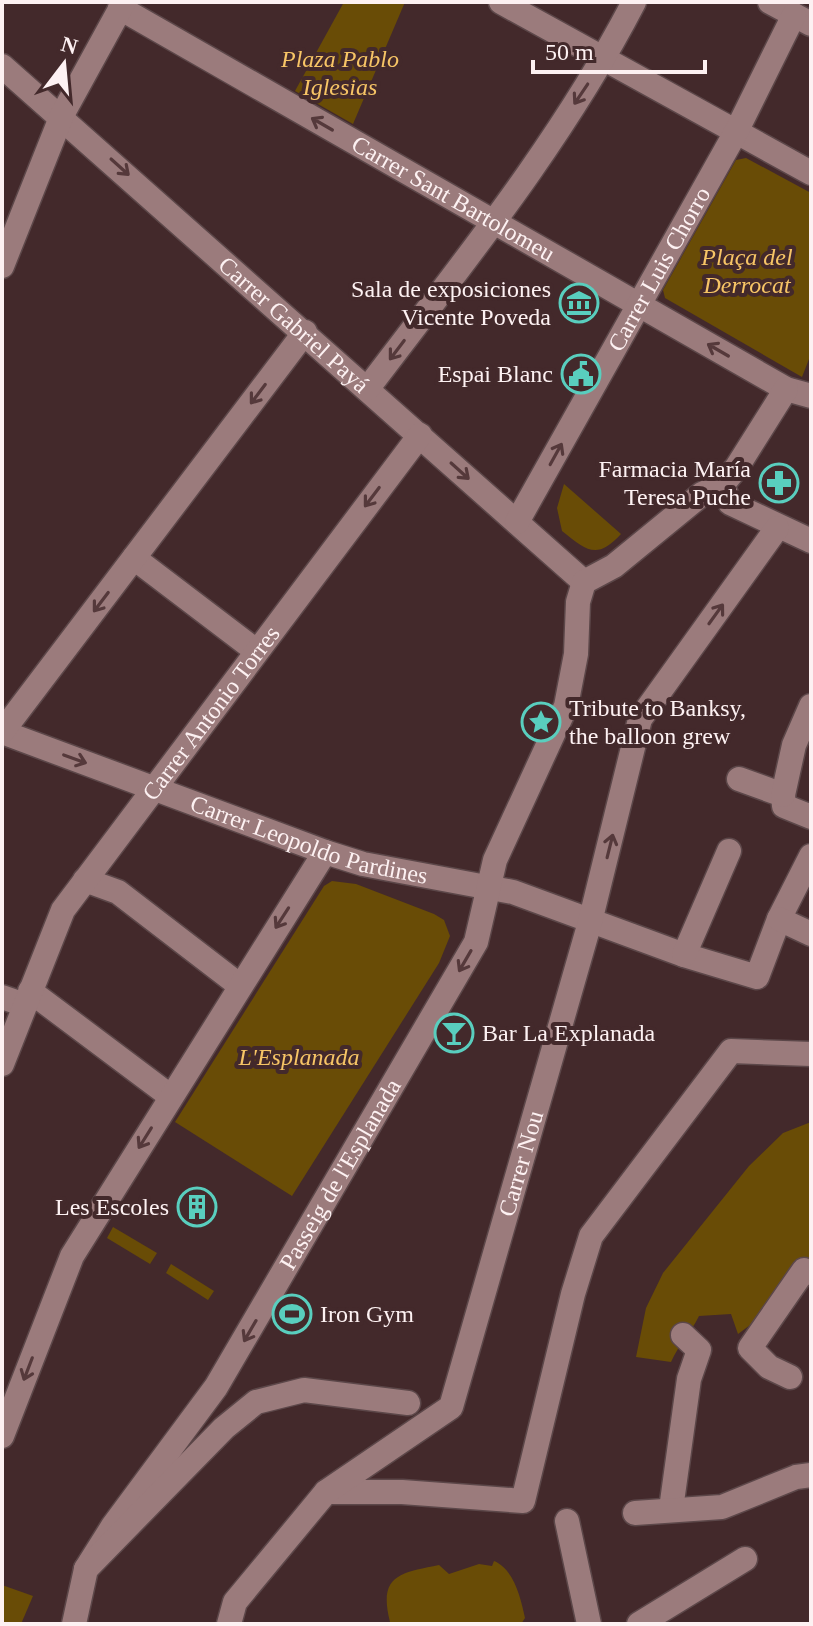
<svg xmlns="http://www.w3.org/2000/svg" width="813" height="1626" viewBox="0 0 813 1626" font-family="'Times New Roman',serif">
  <rect width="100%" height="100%" fill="#43292b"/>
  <!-- green -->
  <g fill="#694c06">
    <polygon points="344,2 405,2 353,124 295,91"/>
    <polygon points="746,158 811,193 811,354 802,377 665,298 663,290 736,160"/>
    <path d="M564,484L621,534C597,560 587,551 562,531L557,508Z"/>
    <polygon points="332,881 356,884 434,914 444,920 450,936 439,963 292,1196 175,1122 324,886"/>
    <path d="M811,1122V1269L773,1308L738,1334L731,1314L699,1316C691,1333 679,1344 671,1362L636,1357L646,1308L663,1273L749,1166L783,1133Z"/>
    <polygon points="113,1227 157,1253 150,1264 107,1238"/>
    <polygon points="171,1264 214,1291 208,1300 166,1273"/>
    <path d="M494,1561C514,1569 521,1599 525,1618L521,1624L390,1622C378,1575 400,1573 439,1565L449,1574L479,1564L492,1566Z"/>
    <polygon points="2,1585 33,1596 21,1624 2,1624"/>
  </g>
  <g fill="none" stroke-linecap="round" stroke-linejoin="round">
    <defs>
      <g id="minor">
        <polyline points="501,2 811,173"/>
        <polyline points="770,2 811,24"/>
        <path id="s1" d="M120,8L786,389L811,396"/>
        <path id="s2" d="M2,66L584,582"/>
        <polyline points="2,266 62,115 124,2"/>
        <path d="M368,388C462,264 562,141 634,2"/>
        <polyline points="722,485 730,503 811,541"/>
        <path id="s3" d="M517,522L736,132L794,15"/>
        <polyline points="134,558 255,650"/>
        <path id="s4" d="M2,732L325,852L363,864L513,892L684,955L757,977L779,919L811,856"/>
        <polyline points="2,732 305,332"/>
        <polyline points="739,779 783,795 784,806 811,817"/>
        <polyline points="783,795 794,745 811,706"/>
        <polyline points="85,880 118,892 239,985"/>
        <polyline points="779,919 811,934"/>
        <polyline points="684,955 729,851"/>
        <polyline points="30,991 170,1096"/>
        <polyline points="2,997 25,1005"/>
        <path id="s5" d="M2,1064L63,910L420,435"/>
        <polyline points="790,1377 769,1367 750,1348 804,1270 811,1273"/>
        <polyline points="2,1436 72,1256 325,852"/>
        <polyline points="326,1492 402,1492 523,1501 573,1294 591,1236 731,1051 811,1054"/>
        <polyline points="671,1509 689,1379 699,1350 683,1335"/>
        <polyline points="635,1513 722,1507 796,1477 811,1475"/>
        <polyline points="567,1521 589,1624"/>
        <path id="s6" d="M86,1569L113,1526L216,1387L476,942L495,860L566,706L576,654L578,602L584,582L614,566L702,494L722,485L737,467L786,389"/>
        <polyline points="74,1624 86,1569 224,1428 256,1402 304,1390 408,1403"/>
        <path id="s7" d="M229,1624L235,1602L326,1492L451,1407L590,922L640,719L777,528"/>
        <polyline points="639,1624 745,1559"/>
      </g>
    </defs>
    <!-- minor casing -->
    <use href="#minor" stroke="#5c4749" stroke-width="27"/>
    <!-- minor -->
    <use href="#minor" stroke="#9b7b7c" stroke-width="24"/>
  </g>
  <!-- one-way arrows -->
  <defs><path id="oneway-shaft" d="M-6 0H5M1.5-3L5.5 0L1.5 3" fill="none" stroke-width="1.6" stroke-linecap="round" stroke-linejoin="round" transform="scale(2)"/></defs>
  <g stroke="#55393b">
    <use href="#oneway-shaft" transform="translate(581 94) rotate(124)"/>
    <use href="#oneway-shaft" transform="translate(322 124) rotate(-150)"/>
    <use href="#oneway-shaft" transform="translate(120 167) rotate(42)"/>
    <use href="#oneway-shaft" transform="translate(397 350) rotate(127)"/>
    <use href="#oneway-shaft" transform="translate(718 350) rotate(-150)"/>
    <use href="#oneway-shaft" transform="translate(258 394) rotate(127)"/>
    <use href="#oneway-shaft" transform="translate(556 454) rotate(-61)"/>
    <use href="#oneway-shaft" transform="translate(460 471) rotate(42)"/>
    <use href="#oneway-shaft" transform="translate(372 497) rotate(127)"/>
    <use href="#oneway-shaft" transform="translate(101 602) rotate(127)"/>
    <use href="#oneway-shaft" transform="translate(716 614) rotate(-54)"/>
    <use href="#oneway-shaft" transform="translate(75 759) rotate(20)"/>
    <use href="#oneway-shaft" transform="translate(610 846) rotate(-76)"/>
    <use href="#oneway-shaft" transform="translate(282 918) rotate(123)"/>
    <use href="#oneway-shaft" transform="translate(465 961) rotate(120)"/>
    <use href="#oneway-shaft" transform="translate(145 1138) rotate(122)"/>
    <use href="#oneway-shaft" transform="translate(250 1331) rotate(120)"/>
    <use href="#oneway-shaft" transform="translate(28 1369) rotate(111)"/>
  </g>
  <!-- icons -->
  <defs>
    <symbol id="museum-ring" viewBox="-11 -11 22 22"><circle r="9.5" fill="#43292b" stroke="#59cebe" stroke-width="1.5"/><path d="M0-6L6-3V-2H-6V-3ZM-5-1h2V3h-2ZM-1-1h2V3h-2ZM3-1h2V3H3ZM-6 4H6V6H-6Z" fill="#59cebe"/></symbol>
    <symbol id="civic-ring" viewBox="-11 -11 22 22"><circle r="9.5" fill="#43292b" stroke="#59cebe" stroke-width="1.5"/><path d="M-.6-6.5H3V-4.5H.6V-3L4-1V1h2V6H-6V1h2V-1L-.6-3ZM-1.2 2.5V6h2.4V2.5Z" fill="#59cebe"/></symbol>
    <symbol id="pharmacy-ring" viewBox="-11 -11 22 22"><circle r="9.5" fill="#43292b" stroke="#59cebe" stroke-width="1.5"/><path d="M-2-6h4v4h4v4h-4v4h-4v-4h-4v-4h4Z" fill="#59cebe"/></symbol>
    <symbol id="sight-ring" viewBox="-11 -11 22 22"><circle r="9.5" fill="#43292b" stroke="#59cebe" stroke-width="1.5"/><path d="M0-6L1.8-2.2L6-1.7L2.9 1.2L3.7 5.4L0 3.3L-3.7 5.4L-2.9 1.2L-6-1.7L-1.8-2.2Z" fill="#59cebe"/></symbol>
    <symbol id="bar-ring" viewBox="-11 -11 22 22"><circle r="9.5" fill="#43292b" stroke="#59cebe" stroke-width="1.5"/><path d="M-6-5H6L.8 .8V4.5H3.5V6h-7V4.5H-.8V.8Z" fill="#59cebe"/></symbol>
    <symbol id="building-ring" viewBox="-11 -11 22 22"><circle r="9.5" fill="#43292b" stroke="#59cebe" stroke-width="1.5"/><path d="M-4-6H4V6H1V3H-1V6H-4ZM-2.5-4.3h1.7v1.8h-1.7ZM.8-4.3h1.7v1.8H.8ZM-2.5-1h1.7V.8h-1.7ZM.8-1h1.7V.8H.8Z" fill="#59cebe"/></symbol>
    <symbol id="stadium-ring" viewBox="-11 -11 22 22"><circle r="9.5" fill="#43292b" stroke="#59cebe" stroke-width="1.5"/><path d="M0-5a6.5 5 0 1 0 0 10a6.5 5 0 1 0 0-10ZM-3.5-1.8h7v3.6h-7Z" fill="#59cebe"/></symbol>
  </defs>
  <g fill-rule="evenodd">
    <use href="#museum-ring" x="557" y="281" width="44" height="44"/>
    <use href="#civic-ring" x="559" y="352" width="44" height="44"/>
    <use href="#pharmacy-ring" x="757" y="461" width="44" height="44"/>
    <use href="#sight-ring" x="519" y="700" width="44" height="44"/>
    <use href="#bar-ring" x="432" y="1011" width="44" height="44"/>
    <use href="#building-ring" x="175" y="1185" width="44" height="44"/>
    <use href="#stadium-ring" x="270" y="1292" width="44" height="44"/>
  </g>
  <g text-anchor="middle" stroke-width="8" stroke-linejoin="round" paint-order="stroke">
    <!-- park labels -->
    <g font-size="24" font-style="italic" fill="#f7c566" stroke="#43292b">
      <text x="340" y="67">Plaza Pablo<tspan x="340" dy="28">Iglesias</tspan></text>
      <text x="747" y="265">Plaça del<tspan x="747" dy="28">Derrocat</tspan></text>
      <text x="299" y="1065">L'Esplanada</text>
    </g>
    <!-- street labels -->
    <g font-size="24" fill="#fdf1f2" stroke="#43292b">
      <text dy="8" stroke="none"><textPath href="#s1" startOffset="384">Carrer Sant Bartolomeu</textPath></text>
      <text dy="8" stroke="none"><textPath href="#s3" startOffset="290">Carrer Luis Chorro</textPath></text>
      <text dy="8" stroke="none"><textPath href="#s2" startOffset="390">Carrer Gabriel Payá</textPath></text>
      <text dy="8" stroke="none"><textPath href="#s5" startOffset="412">Carrer Antonio Torres</textPath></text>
      <text dy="8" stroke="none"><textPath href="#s4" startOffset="326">Carrer Leopoldo Pardines</textPath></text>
      <text dy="8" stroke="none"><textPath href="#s7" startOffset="570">Carrer Nou</textPath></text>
      <text dy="8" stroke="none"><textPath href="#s6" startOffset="470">Passeig de l'Esplanada</textPath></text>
    </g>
    <!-- poi labels -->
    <g font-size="24" fill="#fdf1f2" stroke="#43292b" text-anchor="end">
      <text x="551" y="297">Sala de exposiciones<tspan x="551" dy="28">Vicente Poveda</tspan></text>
      <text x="553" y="382">Espai Blanc</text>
      <text x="751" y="477">Farmacia María<tspan x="751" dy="28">Teresa Puche</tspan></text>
      <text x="569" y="716" text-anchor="start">Tribute to Banksy,<tspan x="569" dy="28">the balloon grew</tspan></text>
      <text x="482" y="1041" text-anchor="start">Bar La Explanada</text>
      <text x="169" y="1215">Les Escoles</text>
      <text x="320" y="1322" text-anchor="start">Iron Gym</text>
    </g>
  </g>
  <!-- border -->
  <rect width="813" height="1626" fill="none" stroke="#fdf1f2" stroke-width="8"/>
  <!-- north arrow -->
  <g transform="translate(64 64) rotate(16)" stroke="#43292b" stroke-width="6" paint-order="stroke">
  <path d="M0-6L14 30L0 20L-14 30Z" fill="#fdf1f2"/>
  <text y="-12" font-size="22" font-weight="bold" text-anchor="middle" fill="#fdf1f2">N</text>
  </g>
  <!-- scale -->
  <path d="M533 60v12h172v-12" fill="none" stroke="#fdf1f2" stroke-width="4"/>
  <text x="545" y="60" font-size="24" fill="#fdf1f2" stroke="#43292b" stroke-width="6" paint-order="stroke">50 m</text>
</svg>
